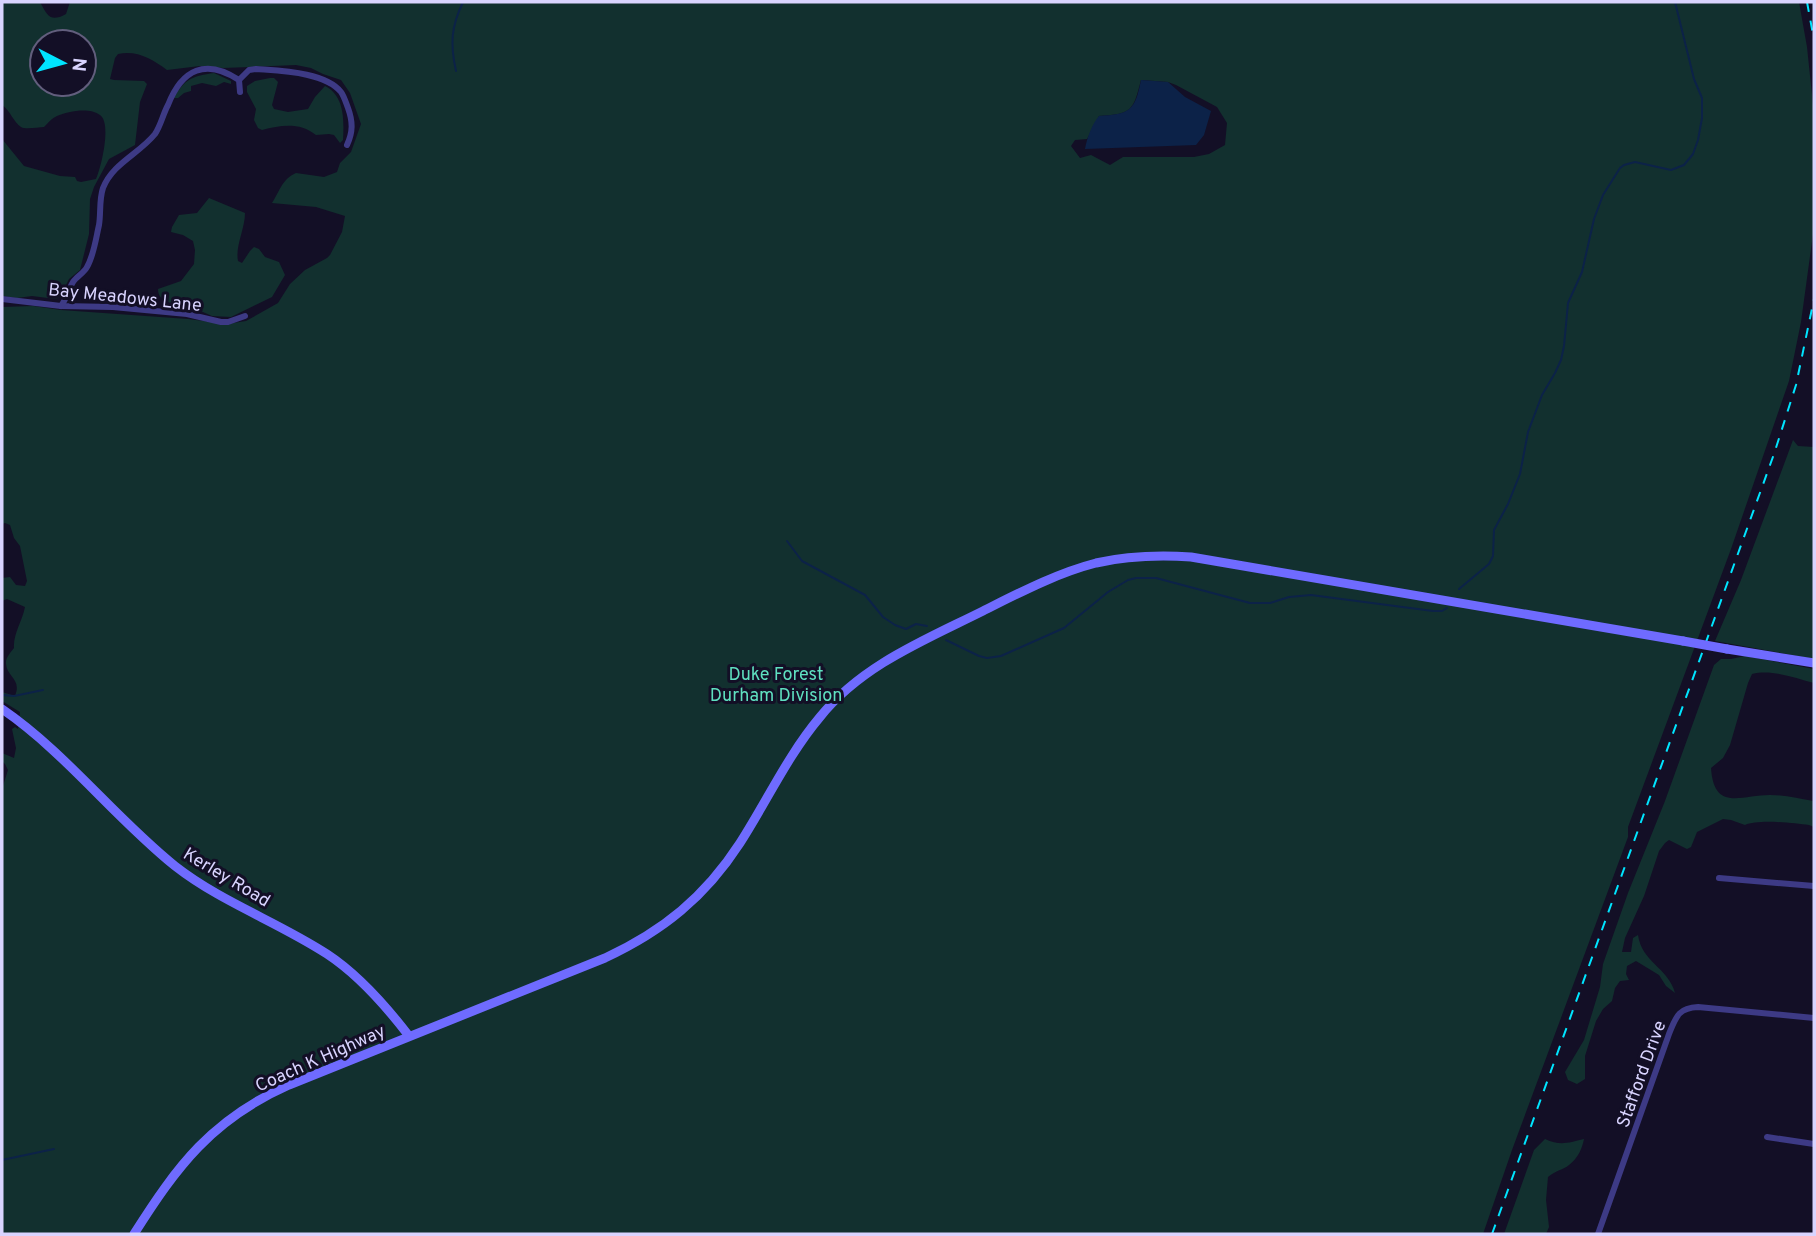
<svg xmlns="http://www.w3.org/2000/svg" width="1816" height="1236" viewBox="0 0 1816 1236" font-family="Overpass,sans-serif">
  <rect width="100%" height="100%" fill="#130f26"/>
  <!-- green -->
  <g fill="#12302f" fill-rule="evenodd">
    <path d="M2,2H40C47,15 50,23 66,14L70,2H1799L1807,47L1814,114V227L1801,322L1789,381L1731,549L1628,827V837L1512,1150L1483,1234H2V789L8,770L5,764L2,761V753L14,758L16,748L12,729L15,727L18,729L20,712L2,701V692L15,696C22,679 7,677 6,664C5,658 11,652 14,648C13,634 22,622 25,607L7,599L2,601V578L10,577L16,585L25,586L27,581L20,546L14,538L10,525L5,523L2,524V307L33,306L61,310L188,319L227,324L246,321L278,303L290,284L305,270L327,258L330,255L342,232L345,216L316,207L272,203C280,191 282,179 296,173L324,177L337,172L340,163L351,152L361,124L350,93L341,80L323,74L311,68L296,65L223,68L200,66L167,70C152,59 137,50 118,54L115,58L110,79L114,80L144,81L147,84L140,102L135,145L109,159L94,187L90,199L89,234L80,270L69,279L60,297L56,299L32,296L17,298L2,296V139L24,166L60,176L75,177L77,181L81,182L96,179C101,168 112,123 100,115C90,107 68,111 57,116C52,118 48,123 44,127C38,127 26,130 21,127C14,123 10,110 2,105ZM42,42H84V84H42ZM1141,80L1168,82L1176,85L1217,107L1227,123L1225,145L1209,154L1194,157H1123L1110,165L1091,155L1080,158L1071,146L1075,140L1087,139L1099,116C1132,114 1133,111 1141,80Z"/>
    <path d="M214,73L231,81V84L224,82L216,86L202,83L191,86V91L184,93L178,98H174C184,79 193,76 214,73Z"/>
    <path d="M270,78H274L278,82L272,105L274,109L288,112L308,109L315,97L325,86C345,96 344,121 343,140L340,143L334,135L329,134L316,135C300,122 281,125 262,130L258,128L254,120L256,109L247,92V86L255,81Z"/>
    <path d="M209,198L245,213C245,229 235,246 238,261L242,263L250,251L254,247L259,249L265,257L279,262L285,275L272,297L231,317L212,316L203,312L183,310C175,301 158,304 158,289L181,281L194,264L195,250L193,241L183,235L171,232L172,227L179,215L197,213Z"/>
    <polygon points="1793,440 1798,446 1814,447 1814,659 1715,641 1741,580"/>
    <path d="M1745,656L1814,669V683C1795,678 1772,669 1752,674L1748,683L1730,745L1723,758L1711,768C1714,812 1741,795 1770,795C1785,795 1799,799 1814,801V827L1809,825C1793,823 1758,819 1745,825L1731,820L1723,819L1697,832L1691,847L1687,849L1669,840L1665,843L1659,851L1644,896L1625,938L1622,952H1631L1633,938L1638,935C1642,963 1668,967 1675,993L1666,986L1659,975L1636,961L1627,966L1626,974L1629,980L1620,981L1615,988L1612,1001L1603,1009L1596,1021L1585,1056V1079L1577,1084L1568,1080L1565,1072L1584,1040L1600,987L1603,964L1628,893L1665,801L1714,665L1721,659H1731Z"/>
    <path d="M1545,1139C1560,1146 1568,1143 1584,1139C1582,1149 1578,1158 1569,1165C1563,1170 1556,1170 1548,1177L1546,1200L1549,1227L1546,1234H1504L1534,1150Z"/>
  </g>
  <!-- water -->
  <path fill="#0c2248" d="M1141,80L1168,82L1185,97L1211,111L1204,135L1196,145L1085,149C1087,138 1092,124 1099,116C1130,114 1135,111 1141,80Z"/>
  <g fill="none" stroke-linecap="round" stroke-linejoin="round">
    <!-- stream -->
    <g stroke="#0c2248" stroke-width="2">
      <path d="M456,71C450,44 451,27 463,2"/>
      <polyline points="787,541 802,561 865,595 883,617 895,625 906,629 916,624 927,626"/>
      <polyline points="1459,589 1489,564 1493,556 1494,530 1508,504 1520,474 1528,432 1542,395 1555,373 1561,360 1564,346 1568,303 1582,272 1594,219 1603,195 1620,168 1624,165 1635,162 1671,170 1684,165 1693,154 1698,140 1702,118 1702,98 1694,79 1675,2"/>
      <polyline points="946,640 979,656 987,658 1001,656 1064,628 1108,592 1128,580 1136,578 1156,578 1250,603 1270,603 1289,597 1311,595 1433,611 1442,611 1447,608"/>
      <polyline points="2,695 14,696 43,690"/>
      <polyline points="2,1160 54,1149"/>
    </g>
    <!-- street -->
    <g stroke="#3d3a85" stroke-width="6">
      <path d="M239,80L249,70L256,69C281,71 325,72 341,92C344,96 346,103 348,108C353,122 353,132 347,145"/>
      <polyline points="2,299 61,306 113,307 187,314 221,322 228,322 245,316"/>
      <path d="M61,306C67,298 68,290 73,282C77,276 84,273 87,267C94,255 96,238 99,225C101,213 99,200 103,188C113,163 139,154 155,134C161,125 163,114 168,105C182,69 206,58 239,80L240,92"/>
      <polyline points="1719,878 1814,886"/>
      <polyline points="1767,1137 1814,1144"/>
      <path d="M1598,1234L1669,1034C1676,1017 1678,1008 1698,1007L1814,1018"/>
    </g>
    <!-- secondary -->
    <g stroke="#6f6bff" stroke-width="9">
      <polyline points="1727,649 1814,663"/>
      <path d="M2,709C66,753 114,817 175,866C221,902 278,922 327,954C359,975 386,1006 409,1036"/>
      <path d="M134,1234C177,1166 212,1119 289,1085L605,958C663,931 705,897 740,843C767,801 788,755 820,717C862,665 925,640 983,611C1019,593 1057,573 1096,563C1127,556 1160,555 1191,557L1683,641"/>
    </g>
    <!-- rail -->
    <g stroke="#00e5ff" stroke-width="2" stroke-dasharray="10 9" stroke-linecap="butt">
      <polyline points="1807,2 1814,40"/>
      <polyline points="1492,1234 1774,454 1796,385 1814,299"/>
    </g>
    <!-- secondary-bridge -->
    <polyline stroke="#6f6bff" stroke-width="9" points="1683,641 1727,649"/>
  </g>
  <g text-anchor="middle" stroke-width="6" stroke-linejoin="round" paint-order="stroke">
    <!-- street labels -->
    <g font-size="18" fill="#d9d4ff" stroke="#130f26">
      <text transform="translate(125 297) rotate(6)" y="6">Bay Meadows Lane</text>
      <text transform="translate(227 877) rotate(31)" y="6">Kerley Road</text>
      <text transform="translate(320 1058) rotate(-24)" y="6">Coach K Highway</text>
      <text transform="translate(1641 1074) rotate(-70)" y="6">Stafford Drive</text>
    </g>
    <!-- park labels -->
    <g font-size="18" fill="#5fe0c0" stroke="#130f26">
      <text x="776" y="680">Duke Forest<tspan x="776" dy="21">Durham Division</tspan></text>
    </g>
  </g>
  <!-- border -->
  <rect width="1816" height="1236" fill="none" stroke="#d9d4ff" stroke-width="7"/>
  <!-- north arrow -->
  <g transform="translate(63 63) rotate(96)"><circle r="33" fill="#130f26" stroke="#625e7d" stroke-width="2"/>
  <path d="M0-5L12 26L0 18L-12 26Z" fill="#00e5ff"/>
  <text y="-10" font-size="19" font-weight="bold" text-anchor="middle" fill="#d9d4ff">N</text>
  </g>
</svg>
